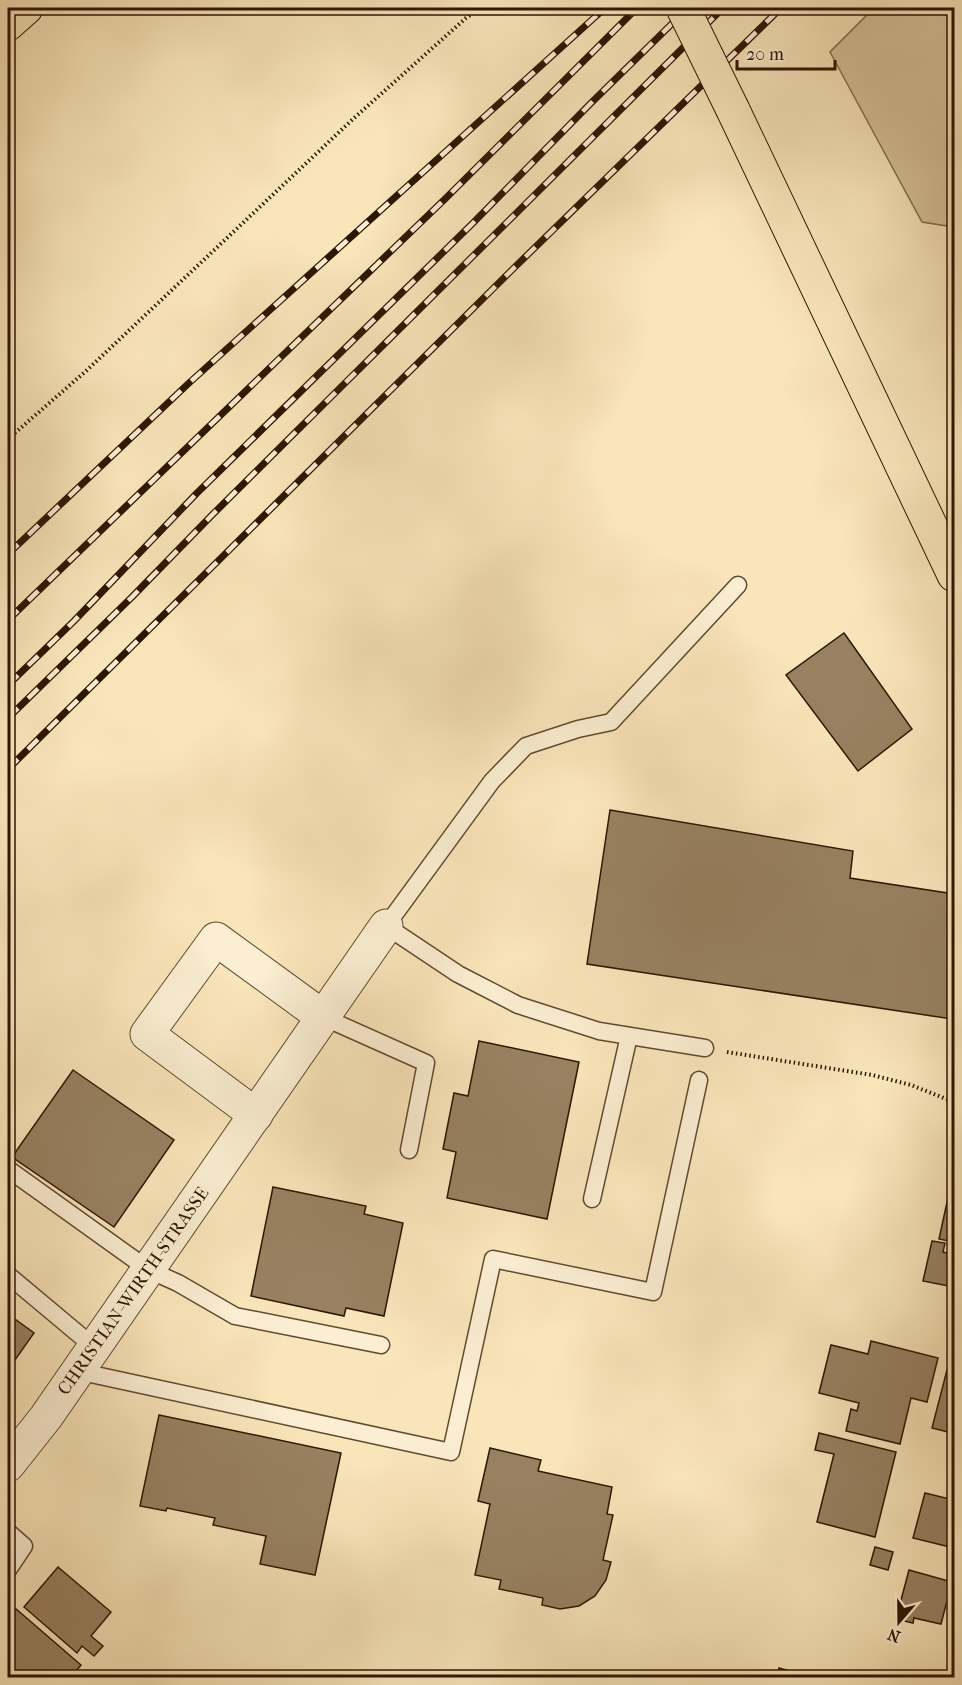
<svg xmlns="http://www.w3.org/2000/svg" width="962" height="1685" viewBox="0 0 962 1685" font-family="'IM FELL French Canon',serif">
  <rect width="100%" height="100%" fill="#f9e5ba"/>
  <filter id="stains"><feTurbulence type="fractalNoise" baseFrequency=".00333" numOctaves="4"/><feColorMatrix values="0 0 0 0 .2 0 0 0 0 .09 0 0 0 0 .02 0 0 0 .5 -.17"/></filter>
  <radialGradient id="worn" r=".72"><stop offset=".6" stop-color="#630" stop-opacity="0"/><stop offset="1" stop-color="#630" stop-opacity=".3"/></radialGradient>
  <!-- green -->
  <polygon fill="#d7c29a" stroke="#836c4d" stroke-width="1.5" points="874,8 954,8 954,227 922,222 830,52"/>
  <!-- building -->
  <g fill="#988161" stroke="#2f1500" stroke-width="1.5">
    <polygon points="844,633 912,729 858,771 786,675"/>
    <polygon points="610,810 853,851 850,878 954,894 954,1003 952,1019 587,964"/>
    <polygon points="479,1041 579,1062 547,1219 447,1198 456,1152 443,1149 454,1093 468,1096"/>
    <polygon points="73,1070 174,1140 114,1227 12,1157"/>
    <polygon points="273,1187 366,1206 364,1214 403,1223 384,1316 346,1308 344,1316 251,1296"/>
    <polygon points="949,1193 954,1194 954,1242 939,1239"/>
    <polygon points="932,1241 945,1243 943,1252 954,1255 954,1287 923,1281"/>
    <polygon points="8,1314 34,1333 8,1370"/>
    <polygon points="871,1341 938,1358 927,1402 911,1398 900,1444 846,1431 851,1409 857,1411 859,1403 819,1393 831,1345 868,1354"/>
    <polygon points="947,1370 954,1372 954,1428 953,1428 952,1433 932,1428"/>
    <polygon points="159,1415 341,1453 315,1575 260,1564 266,1536 213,1525 215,1518 167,1508 166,1511 140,1506"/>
    <polygon points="819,1433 896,1452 875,1537 817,1522 834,1454 815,1450"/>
    <polygon points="490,1448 541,1460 538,1471 612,1487 607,1514 613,1515 603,1560 611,1562 606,1580 595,1596 579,1606 560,1609 542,1605 543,1598 499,1589 501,1580 475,1575 490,1504 478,1501"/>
    <polygon points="925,1493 954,1500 954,1548 913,1538"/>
    <polygon points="875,1547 893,1552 888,1570 870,1565"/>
    <polygon points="58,1567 111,1612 91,1636 103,1646 94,1656 82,1646 77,1653 24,1607"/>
    <polygon points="909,1570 952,1582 941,1624 914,1618 913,1623 896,1619"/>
    <polygon points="8,1602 81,1665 70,1678 8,1678"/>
    <polygon points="779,1668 801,1674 813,1678 776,1678"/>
  </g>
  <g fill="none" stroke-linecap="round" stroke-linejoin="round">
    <defs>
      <g id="lane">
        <polyline points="323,1017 426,1063 409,1150"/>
        <polyline points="705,1048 599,1031 518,1005 458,974 386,926 492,781 526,746 578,729 611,722 738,585"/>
        <polyline points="8,1169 149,1270 178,1283 235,1316 381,1345"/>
        <polyline points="592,1199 629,1036"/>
        <polyline points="8,1275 94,1347"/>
        <polyline points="77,1371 451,1452 493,1259 653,1292 699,1080"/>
        <polyline points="8,1532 24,1546 8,1570"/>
      </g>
      <g id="street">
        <polyline points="256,1115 147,1034 216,939 323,1017"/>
        <polyline points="8,1465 46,1417 386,926"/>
      </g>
      <polyline id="primary" points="733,110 954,575"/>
      <polyline id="highway" points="8,24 26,8"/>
    </defs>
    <!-- lane casing -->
    <use href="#lane" stroke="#62492e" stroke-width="19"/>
    <!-- street casing -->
    <use href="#street" stroke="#62492e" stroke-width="35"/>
    <!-- primary casing -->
    <use href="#primary" stroke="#2f1500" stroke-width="35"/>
    <!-- highway casing -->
    <use href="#highway" stroke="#2f1500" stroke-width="35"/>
    <!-- path -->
    <g stroke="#2f1500" stroke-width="4" stroke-dasharray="1.5 3" stroke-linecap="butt">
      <polyline points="8,439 86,371 353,119 466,18 481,8"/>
      <polyline points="727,1052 872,1075 911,1085 954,1102"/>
    </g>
    <!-- lane -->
    <use href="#lane" stroke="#fbeed2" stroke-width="16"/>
    <!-- street -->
    <use href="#street" stroke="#fbeed2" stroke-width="33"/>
    <!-- primary -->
    <use href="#primary" stroke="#f9e5ba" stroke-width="33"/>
    <!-- highway -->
    <use href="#highway" stroke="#f9e5ba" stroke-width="33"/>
    <defs>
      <g id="rail">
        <polyline points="8,554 189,383 605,8"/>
        <polyline points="8,620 445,199 637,8"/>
        <polyline points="8,685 74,621 197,493 473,223 591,103 688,8"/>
        <polyline points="8,718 132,597 213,514 723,8"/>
        <polyline points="8,769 519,263 781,8"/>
      </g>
    </defs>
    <!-- rail casing -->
    <use href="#rail" stroke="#2f1500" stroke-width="7"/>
    <!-- rail -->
    <use href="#rail" stroke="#fbeed2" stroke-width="4.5" stroke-dasharray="14" stroke-linecap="butt"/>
    <defs>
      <polyline id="primary-bridge" points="683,8 733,110"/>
    </defs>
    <!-- primary-bridge casing -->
    <use href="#primary-bridge" stroke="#2f1500" stroke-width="35" stroke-linecap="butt"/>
    <!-- primary-bridge -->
    <use href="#primary-bridge" stroke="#f9e5ba" stroke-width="33"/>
  </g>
  <g text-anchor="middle" stroke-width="5" stroke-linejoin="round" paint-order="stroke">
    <!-- street labels -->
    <g font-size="18" fill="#2f1500" stroke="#fbeed2">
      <text transform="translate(133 1291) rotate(-55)" y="6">CHRISTIAN-WIRTH-STRASSE</text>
    </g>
  </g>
  <!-- margin -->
  <rect width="962" height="1685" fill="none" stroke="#f9e5ba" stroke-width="30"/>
  <rect x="9" y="9" width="944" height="1667" fill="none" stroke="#2f1500" stroke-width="3"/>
  <rect x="15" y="15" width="932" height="1655" fill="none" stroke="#2f1500" stroke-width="1.5"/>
  <!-- north arrow -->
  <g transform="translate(899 1622) rotate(200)" stroke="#fbeed2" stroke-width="4.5" paint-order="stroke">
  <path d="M0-4.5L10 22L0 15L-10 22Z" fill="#2f1500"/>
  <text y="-9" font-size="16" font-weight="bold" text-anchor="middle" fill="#2f1500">N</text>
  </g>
  <!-- scale -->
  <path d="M737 60v9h98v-9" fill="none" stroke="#2f1500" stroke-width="3"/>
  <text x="746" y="60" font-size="18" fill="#2f1500" stroke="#fbeed2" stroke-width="4.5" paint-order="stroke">20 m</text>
  <rect width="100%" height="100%" filter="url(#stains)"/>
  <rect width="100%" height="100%" fill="url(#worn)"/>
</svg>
